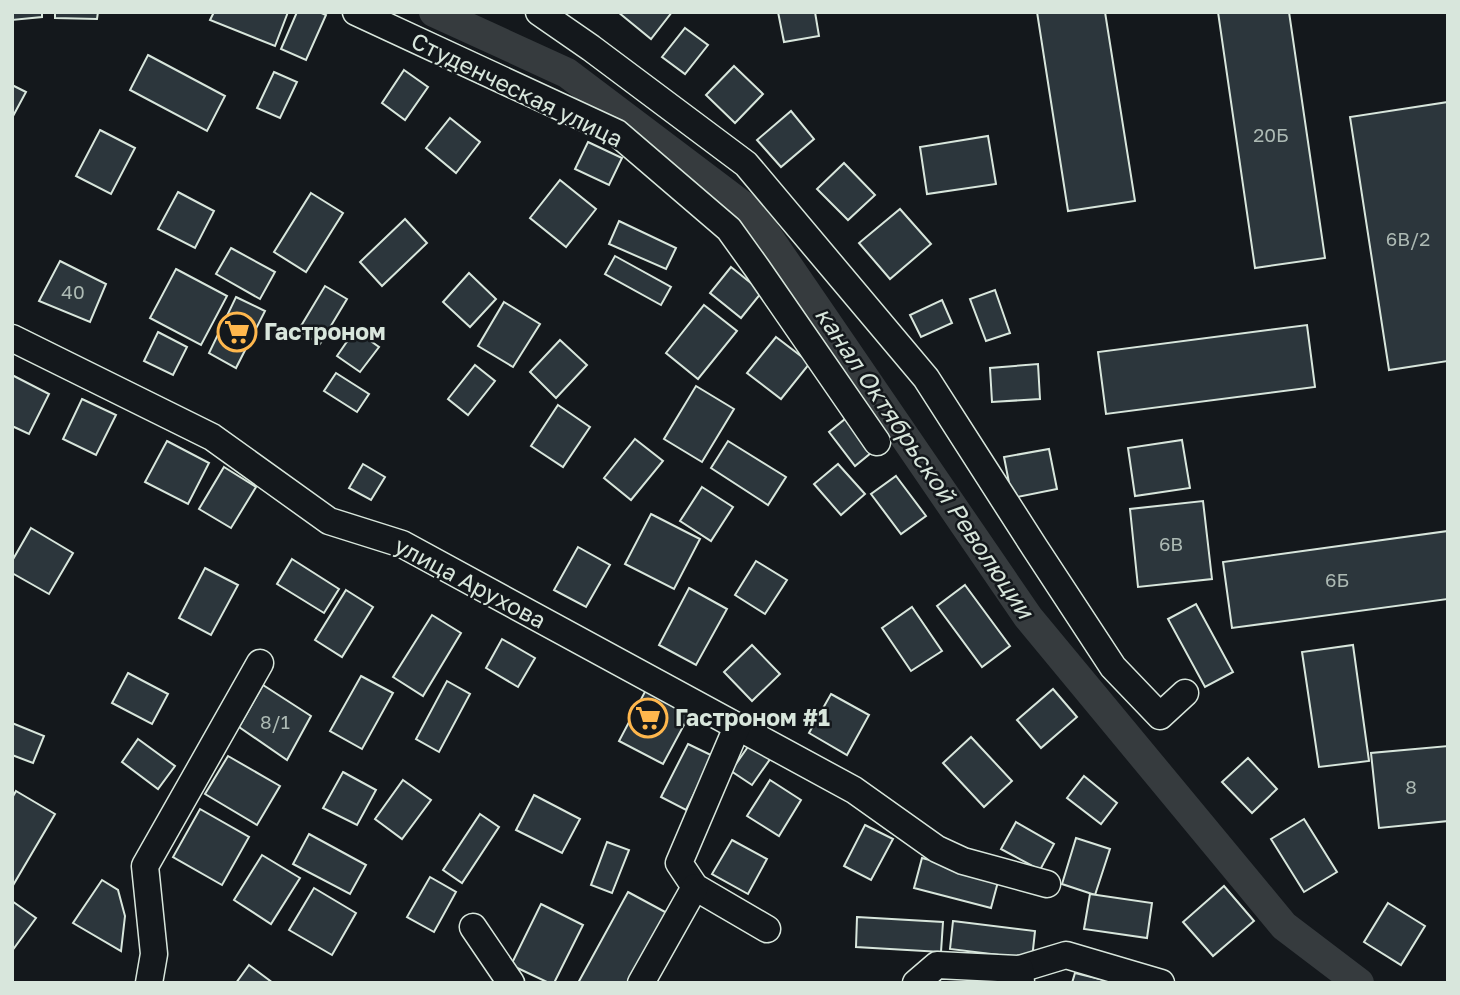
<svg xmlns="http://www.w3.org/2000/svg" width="1460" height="995" viewBox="0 0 1460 995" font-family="'Golos Text',sans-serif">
  <rect width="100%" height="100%" fill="#14181c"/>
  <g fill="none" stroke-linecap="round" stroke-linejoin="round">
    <!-- canal -->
    <polyline stroke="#363b3e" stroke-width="30" points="434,12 567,73 751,212 1028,617 1284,926 1359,983"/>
  </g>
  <!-- building -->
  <g fill="#2c363c" stroke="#d8e6dc" stroke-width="2">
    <polygon points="12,12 42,12 42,17 12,20"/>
    <polygon points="55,12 98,12 97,19 55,18"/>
    <polygon points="214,12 288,12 275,46 210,20"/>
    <polygon points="297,12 319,12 326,15 306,60 281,49"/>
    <polygon points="618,12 672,12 651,39"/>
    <polygon points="778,12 815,12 819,36 784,42"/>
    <polygon points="1037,12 1105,12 1135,201 1068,211"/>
    <polygon points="1218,12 1289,12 1325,258 1255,268"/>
    <polygon points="685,28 708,45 685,74 662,57"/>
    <polygon points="148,55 225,96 207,131 130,90"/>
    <polygon points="734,66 763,94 735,123 706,95"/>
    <polygon points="404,70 428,87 405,120 382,103"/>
    <polygon points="274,72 297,82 280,118 257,108"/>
    <polygon points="12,85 26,92 12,118"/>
    <polygon points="1448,102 1448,361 1389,370 1350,117"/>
    <polygon points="791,111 814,139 781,167 757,140"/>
    <polygon points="450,118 480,142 456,173 426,148"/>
    <polygon points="100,130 135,148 111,194 76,176"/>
    <polygon points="988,136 996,184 927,194 920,147"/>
    <polygon points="588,142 622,158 609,185 575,169"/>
    <polygon points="844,163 875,195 848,220 817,189"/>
    <polygon points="560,180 596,209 566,247 530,218"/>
    <polygon points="178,192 214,211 195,248 158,229"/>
    <polygon points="311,193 343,213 306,272 274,252"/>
    <polygon points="900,209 931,244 890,279 859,243"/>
    <polygon points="405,219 427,243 382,286 360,262"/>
    <polygon points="619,221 676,248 666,269 609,244"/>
    <polygon points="231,248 275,272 260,299 216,274"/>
    <polygon points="615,256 671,287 661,305 605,274"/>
    <polygon points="60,261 106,284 90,322 39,301"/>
    <polygon points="731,267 762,292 741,318 710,293"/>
    <polygon points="176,269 227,296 201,345 150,318"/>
    <polygon points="469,273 496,299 470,327 443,302"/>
    <polygon points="325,286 347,299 320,344 298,331"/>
    <polygon points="995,290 1010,333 986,341 970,299"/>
    <polygon points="236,297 265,311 236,368 209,353"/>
    <polygon points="942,300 952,323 921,337 910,315"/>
    <polygon points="504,302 540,324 513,367 478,346"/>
    <polygon points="704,305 737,331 698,379 666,353"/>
    <polygon points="1307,325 1315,387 1106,414 1098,352"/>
    <polygon points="355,330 379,347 360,372 337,356"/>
    <polygon points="158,332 187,347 173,375 144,361"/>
    <polygon points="776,337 810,363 781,399 747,373"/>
    <polygon points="560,340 587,365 556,398 530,372"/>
    <polygon points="1038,364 1040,399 992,402 990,368"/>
    <polygon points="475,365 495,381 468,415 448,399"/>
    <polygon points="336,373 369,394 357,412 324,391"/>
    <polygon points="12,375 49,394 29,434 12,426"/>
    <polygon points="696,386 734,409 702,462 664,439"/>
    <polygon points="82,399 116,415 96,455 63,439"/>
    <polygon points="558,405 590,427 563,467 531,446"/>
    <polygon points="850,415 877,448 855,466 829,432"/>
    <polygon points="635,439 663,461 631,500 604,478"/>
    <polygon points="1182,440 1190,488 1135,496 1128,448"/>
    <polygon points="167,441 209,463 188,504 145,482"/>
    <polygon points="728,441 786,477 768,505 711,468"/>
    <polygon points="1049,449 1057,489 1012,498 1004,457"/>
    <polygon points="363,464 385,477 371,500 349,488"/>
    <polygon points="838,464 865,494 841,515 814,484"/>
    <polygon points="224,467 256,487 231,528 199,509"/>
    <polygon points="896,476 926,516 901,534 871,494"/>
    <polygon points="702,487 733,507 711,541 680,521"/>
    <polygon points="1203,501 1212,579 1138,587 1130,509"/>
    <polygon points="651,514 700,539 674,589 625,564"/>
    <polygon points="31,528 73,553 49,594 12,573 12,561"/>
    <polygon points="1448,531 1448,599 1232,628 1223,562"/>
    <polygon points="578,547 610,565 586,607 554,590"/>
    <polygon points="292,559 339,589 324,613 277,584"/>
    <polygon points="756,561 787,580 765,614 735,595"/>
    <polygon points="205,568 238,585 211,635 179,618"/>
    <polygon points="965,585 1010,646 982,667 937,606"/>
    <polygon points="689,588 727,609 696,665 659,645"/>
    <polygon points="346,590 373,607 342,657 315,640"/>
    <polygon points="1196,604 1233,672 1205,687 1168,619"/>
    <polygon points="912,607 942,651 911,671 882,628"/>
    <polygon points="432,615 461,633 423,696 393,677"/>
    <polygon points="502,639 535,658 518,687 486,668"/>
    <polygon points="752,645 780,674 752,701 724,672"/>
    <polygon points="1353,645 1369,761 1319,767 1302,652"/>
    <polygon points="128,673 168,694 152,724 112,703"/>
    <polygon points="361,676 393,693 362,749 330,731"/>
    <polygon points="447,681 470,694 439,752 416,739"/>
    <polygon points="263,685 311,716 287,760 239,727"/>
    <polygon points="648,686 692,710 663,764 619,741"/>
    <polygon points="1053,689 1077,717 1041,748 1017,720"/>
    <polygon points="831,694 869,715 847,755 809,733"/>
    <polygon points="12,723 44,736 33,763 12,755"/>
    <polygon points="971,737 1012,781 984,807 943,763"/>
    <polygon points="138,739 175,766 158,789 122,762"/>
    <polygon points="752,741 773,755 752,785 731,771"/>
    <polygon points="688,744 713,756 686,810 661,797"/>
    <polygon points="1448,746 1448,821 1379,828 1371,753"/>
    <polygon points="228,756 280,786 257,825 205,794"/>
    <polygon points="1248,758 1277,789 1252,813 1222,782"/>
    <polygon points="343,772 376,790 357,825 323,808"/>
    <polygon points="1084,776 1117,803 1101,824 1067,798"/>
    <polygon points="403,780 431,800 402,839 375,819"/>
    <polygon points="770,780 801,800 779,836 747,816"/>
    <polygon points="16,791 55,814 12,887 12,798"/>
    <polygon points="534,795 580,819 562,853 516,830"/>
    <polygon points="200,809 249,837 222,885 173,857"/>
    <polygon points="480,814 499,827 462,883 443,870"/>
    <polygon points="1304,819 1337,872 1304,892 1271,839"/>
    <polygon points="1016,822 1054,844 1040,870 1001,849"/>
    <polygon points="865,825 893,839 871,880 844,866"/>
    <polygon points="309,834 366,865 350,894 293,864"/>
    <polygon points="1076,838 1110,849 1095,895 1062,884"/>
    <polygon points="732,840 767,859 748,894 712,874"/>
    <polygon points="607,842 629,850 612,893 591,885"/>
    <polygon points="262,855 300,878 271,924 234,900"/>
    <polygon points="922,858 999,878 991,908 914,888"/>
    <polygon points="430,877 456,892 434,932 407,917"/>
    <polygon points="102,880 118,890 125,916 121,951 73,923"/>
    <polygon points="1224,886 1254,921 1213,956 1183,922"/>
    <polygon points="314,888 356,913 332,955 289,930"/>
    <polygon points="628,892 667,913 630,983 578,983"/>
    <polygon points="1090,894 1152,903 1147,938 1084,929"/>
    <polygon points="12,901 36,918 12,951"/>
    <polygon points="1388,903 1425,926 1401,965 1364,942"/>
    <polygon points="541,904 583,925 554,983 549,983 511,965"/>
    <polygon points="857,917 943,922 941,952 856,947"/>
    <polygon points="953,921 1035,931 1032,959 950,949"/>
    <polygon points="249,965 273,983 236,983"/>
    <polygon points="1075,973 1116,983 1072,983"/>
  </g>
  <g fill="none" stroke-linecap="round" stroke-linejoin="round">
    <defs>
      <g id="street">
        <polyline points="356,12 617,133 729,229 757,268 877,442"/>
        <polyline points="539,12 591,48 746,164 926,378 1035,548 1113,667 1160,716 1185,693"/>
        <polyline points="12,338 212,437 329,521 402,544 854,790 937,849 963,861 1047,884"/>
        <polyline points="737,727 679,863 695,887 767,929"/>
        <polyline points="473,927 511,983"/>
        <polyline points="1020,969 1066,955 1161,983"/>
        <polyline points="149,983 154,954 145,866 260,663"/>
        <polyline points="641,983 695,887"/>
        <polyline points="916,983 937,965 1020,969 1021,983"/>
      </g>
    </defs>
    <!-- street casing -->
    <use href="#street" stroke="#d8e6dc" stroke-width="29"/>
    <!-- street -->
    <use href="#street" stroke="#14181c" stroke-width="26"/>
  </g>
  <!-- icons -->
  <defs>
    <symbol id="supermarket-ring" viewBox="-11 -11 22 22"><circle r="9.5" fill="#14181c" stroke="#ffb74d" stroke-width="1.5"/><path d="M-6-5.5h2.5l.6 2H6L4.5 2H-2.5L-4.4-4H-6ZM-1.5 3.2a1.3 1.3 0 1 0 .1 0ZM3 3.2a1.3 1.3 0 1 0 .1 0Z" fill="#ffb74d"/></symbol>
  </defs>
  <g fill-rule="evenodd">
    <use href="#supermarket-ring" x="215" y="310" width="44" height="44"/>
    <use href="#supermarket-ring" x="626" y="696" width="44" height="44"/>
  </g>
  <g text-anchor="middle" stroke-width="5" stroke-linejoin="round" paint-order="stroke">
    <!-- number labels -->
    <g font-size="19" fill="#adbab4">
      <text x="1271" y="142">20Б</text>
      <text x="1408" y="246">6В/2</text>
      <text x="73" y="299">40</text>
      <text x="1171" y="551">6В</text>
      <text x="1337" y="587">6Б</text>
      <text x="275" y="729">8/1</text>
      <text x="1411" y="794">8</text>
    </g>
    <!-- street labels -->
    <g font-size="23" fill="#d8e6dc" stroke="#14181c">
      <text transform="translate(517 90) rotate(26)" y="8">Студенческая улица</text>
      <text transform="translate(470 583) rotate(28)" y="8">улица Арухова</text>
    </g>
    <!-- poi labels -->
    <g font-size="23" font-weight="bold" fill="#d8e6dc" stroke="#14181c" text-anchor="start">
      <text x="264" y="340">Гастроном</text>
      <text x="675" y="726">Гастроном #1</text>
    </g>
    <!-- water labels -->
    <g font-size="24" font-style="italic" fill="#d8e6dc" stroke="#14181c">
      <text transform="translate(924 463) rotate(56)" y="8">канал Октябрьской Революции</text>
    </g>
  </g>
  <!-- border -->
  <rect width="1460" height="995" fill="none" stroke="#d8e6dc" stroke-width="28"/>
</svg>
